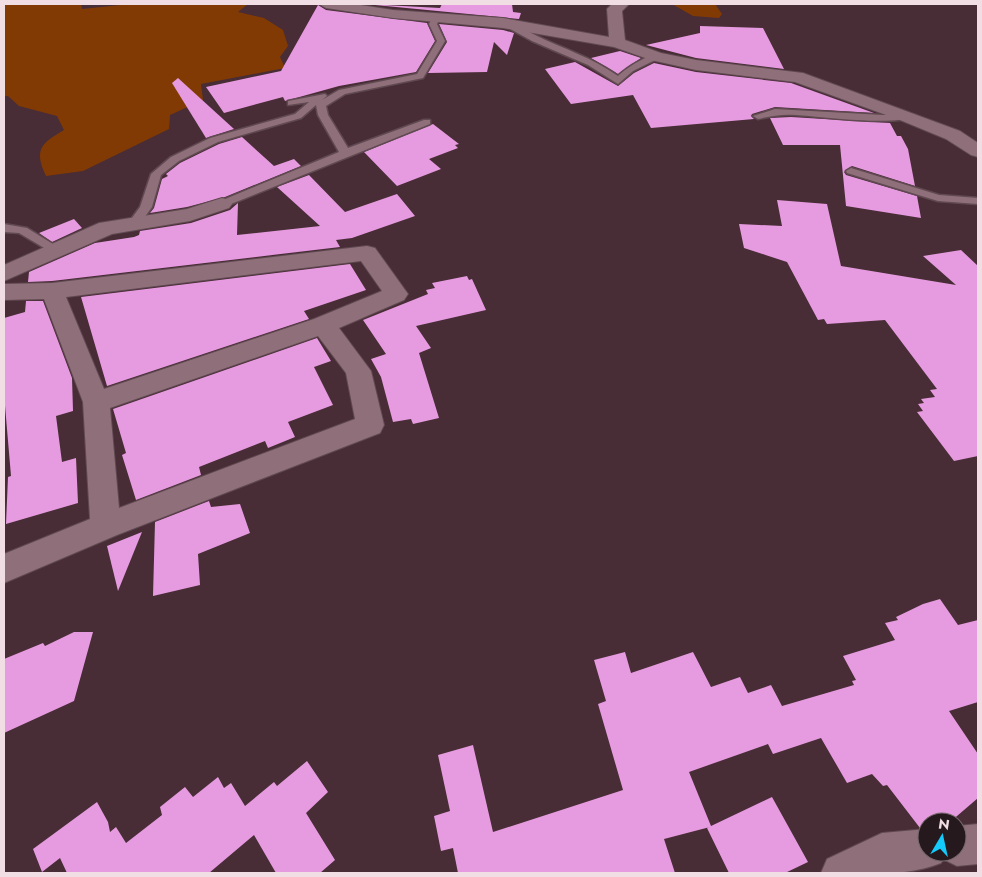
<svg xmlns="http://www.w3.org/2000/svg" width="982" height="877" viewBox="0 0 982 877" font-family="Jost,sans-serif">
  <rect width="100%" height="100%" fill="#482c36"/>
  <!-- green -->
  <g fill="#823a05">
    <path d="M4,4H81L82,9L130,4H248L238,12L264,18L283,30L288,46L280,57L285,68L201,84L203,100L170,115L169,129L83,171L46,176C33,149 42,143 64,130L57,116L19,106L8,96H4Z"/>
    <polygon points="672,4 742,4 715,4 722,14 719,18 693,16"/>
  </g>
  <!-- building -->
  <g fill="#e69be0">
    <polygon points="365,4 440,8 442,4 512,4 513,12 521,13 519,19"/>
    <polygon points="318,5 326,10 427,23 435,41 416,72 339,86 285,101 283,97 224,113 206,87 281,71"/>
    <polygon points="439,24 503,30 514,33 507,55 494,42 487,72 428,73 447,42"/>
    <polygon points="700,26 763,28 784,69 696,58 646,45 700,33"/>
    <polygon points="620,51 641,58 618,74 591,58"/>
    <polygon points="575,62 618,86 634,73 654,63 696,72 791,83 874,113 775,107 752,114 751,116 754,119 651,128 633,95 571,104 545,69"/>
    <polygon points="178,78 234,129 206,138 172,83"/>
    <polygon points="791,117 890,123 897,136 901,136 908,149 915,186 852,166 844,172 846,175 917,196 921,218 846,206 840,145 783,145 770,118"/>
    <polygon points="433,124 459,144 455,145 458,148 429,159 441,169 397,186 364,152"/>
    <polygon points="242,137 274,166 294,159 301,166 225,197 187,207 150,213 154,208 162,179 168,176 166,174 180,163 219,144"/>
    <polygon points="309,175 345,212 397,194 415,216 352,238 336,240 340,247 52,281 28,282 29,272 95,243 134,237 139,235 140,231 191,223 230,210 238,203 237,235 320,226 277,187"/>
    <polygon points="777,200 827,204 841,266 956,285 923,256 961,250 978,266 978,456 954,461 917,412 923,411 918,404 924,403 921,399 935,397 930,390 937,389 885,320 827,324 824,319 818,320 787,262 744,248 739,224 782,226"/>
    <polygon points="74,219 82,228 52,242 39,233"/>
    <polygon points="350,264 366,290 304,311 309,319 107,386 81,297"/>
    <polygon points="467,276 469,280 472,279 486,310 416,326 431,348 419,353 439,418 413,424 411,419 393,422 381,377 371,359 386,354 363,320 428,294 426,290 435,288 432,283"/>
    <polygon points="26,301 43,301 72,378 73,411 56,416 62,462 76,458 78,503 6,524 8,477 11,476 4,394 4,318 25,312"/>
    <polygon points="317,338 331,361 314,367 333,405 288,422 295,437 268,448 265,441 199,467 201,475 136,500 122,455 126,453 113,409"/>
    <polygon points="209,501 211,507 240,504 250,533 198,554 200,585 153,596 155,522"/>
    <polygon points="142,532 118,591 107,546"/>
    <polygon points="940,599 958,625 978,620 978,702 949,711 978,754 978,798 950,822 927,822 927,827 920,828 887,785 883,786 872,774 847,783 821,738 773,754 768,744 689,772 711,826 772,797 808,862 785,873 729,873 707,828 710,827 664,839 675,873 458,873 453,848 441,851 434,816 450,811 438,755 473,745 493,832 623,790 598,704 606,701 594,660 625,652 631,673 693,652 711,687 740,677 748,693 771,685 782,706 854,685 852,681 856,680 843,656 895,640 885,623 898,620 896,617 923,604"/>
    <polygon points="74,632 93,632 74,701 4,733 4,659 43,643 45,646"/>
    <polygon points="307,761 328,792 306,813 335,860 320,873 276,873 254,835 209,873 67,873 60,858 42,872 33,849 97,802 108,822 110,832 116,827 126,843 162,815 160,807 185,787 193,797 218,777 224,788 231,783 245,806 274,782 277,786"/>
  </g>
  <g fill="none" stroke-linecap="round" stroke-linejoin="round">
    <defs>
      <g id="service">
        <polygon points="433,16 440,18 437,24 445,41 423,78 345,94 326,106 328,115 348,148 424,120 430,120 430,124 226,206 218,206 218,202 339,152 318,115 316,105 301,118 218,142 179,161 161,175 152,207 139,225 131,225 129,222 140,207 151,174 171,157 210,138 295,114 309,102 288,105 288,101 325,94 327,96 322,100 339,90 417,74 437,41 429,24"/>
        <path d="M505,22C515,21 528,32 537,36C564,49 593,58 618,76C625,69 652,50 661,57L633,71L618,84L588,65L532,41L505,26Z"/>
        <path d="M775,109L883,115L906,113L911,116C898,127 817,116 796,115C783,114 771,116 758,119L753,116Z"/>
        <polygon points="851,168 939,195 978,198 978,204 938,201 847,173 846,171"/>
        <polygon points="4,224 27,228 61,249 55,253 51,252 19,233 4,232"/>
      </g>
      <g id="minor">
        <polygon points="319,4 354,4 393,10 503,18 609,37 607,9 612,4 629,4 622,11 625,40 661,53 696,60 803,73 960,131 978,143 978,157 971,155 946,139 900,120 795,82 696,70 651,60 614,47 503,28 393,18 326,8"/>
        <polygon points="222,198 229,200 232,204 229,208 190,221 112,234 4,281 4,265 99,223 187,209"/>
        <path d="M367,246L375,248L408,294L404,300L339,328L371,371L384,425L380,433L117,535L4,583V554L90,519L83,402L44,299L4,300V284L52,283ZM361,261L382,291L314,319L104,389L66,297ZM318,336L346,373L355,419L119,508L110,408Z"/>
        <path d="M978,824V864L957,866L943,859L941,863C908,877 856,875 821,873L827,859L882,833L927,829V852H957V826Z"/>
      </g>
    </defs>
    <!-- service casing -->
    <use href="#service" stroke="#604951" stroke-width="3"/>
    <!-- minor casing -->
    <use href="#minor" stroke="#604951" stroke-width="2"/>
    <!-- service -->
    <use href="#service" fill="#8f6f7a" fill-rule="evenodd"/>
    <!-- minor -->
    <use href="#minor" fill="#8f6f7a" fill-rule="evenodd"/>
  </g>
  <!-- border -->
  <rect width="982" height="877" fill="none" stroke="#f1dee4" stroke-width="10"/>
  <!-- north arrow -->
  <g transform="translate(942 837) rotate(9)"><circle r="24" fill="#26191d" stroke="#77686d"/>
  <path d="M0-4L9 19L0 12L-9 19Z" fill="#14cafb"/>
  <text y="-8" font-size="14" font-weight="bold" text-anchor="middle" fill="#f1dee4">N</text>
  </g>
</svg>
